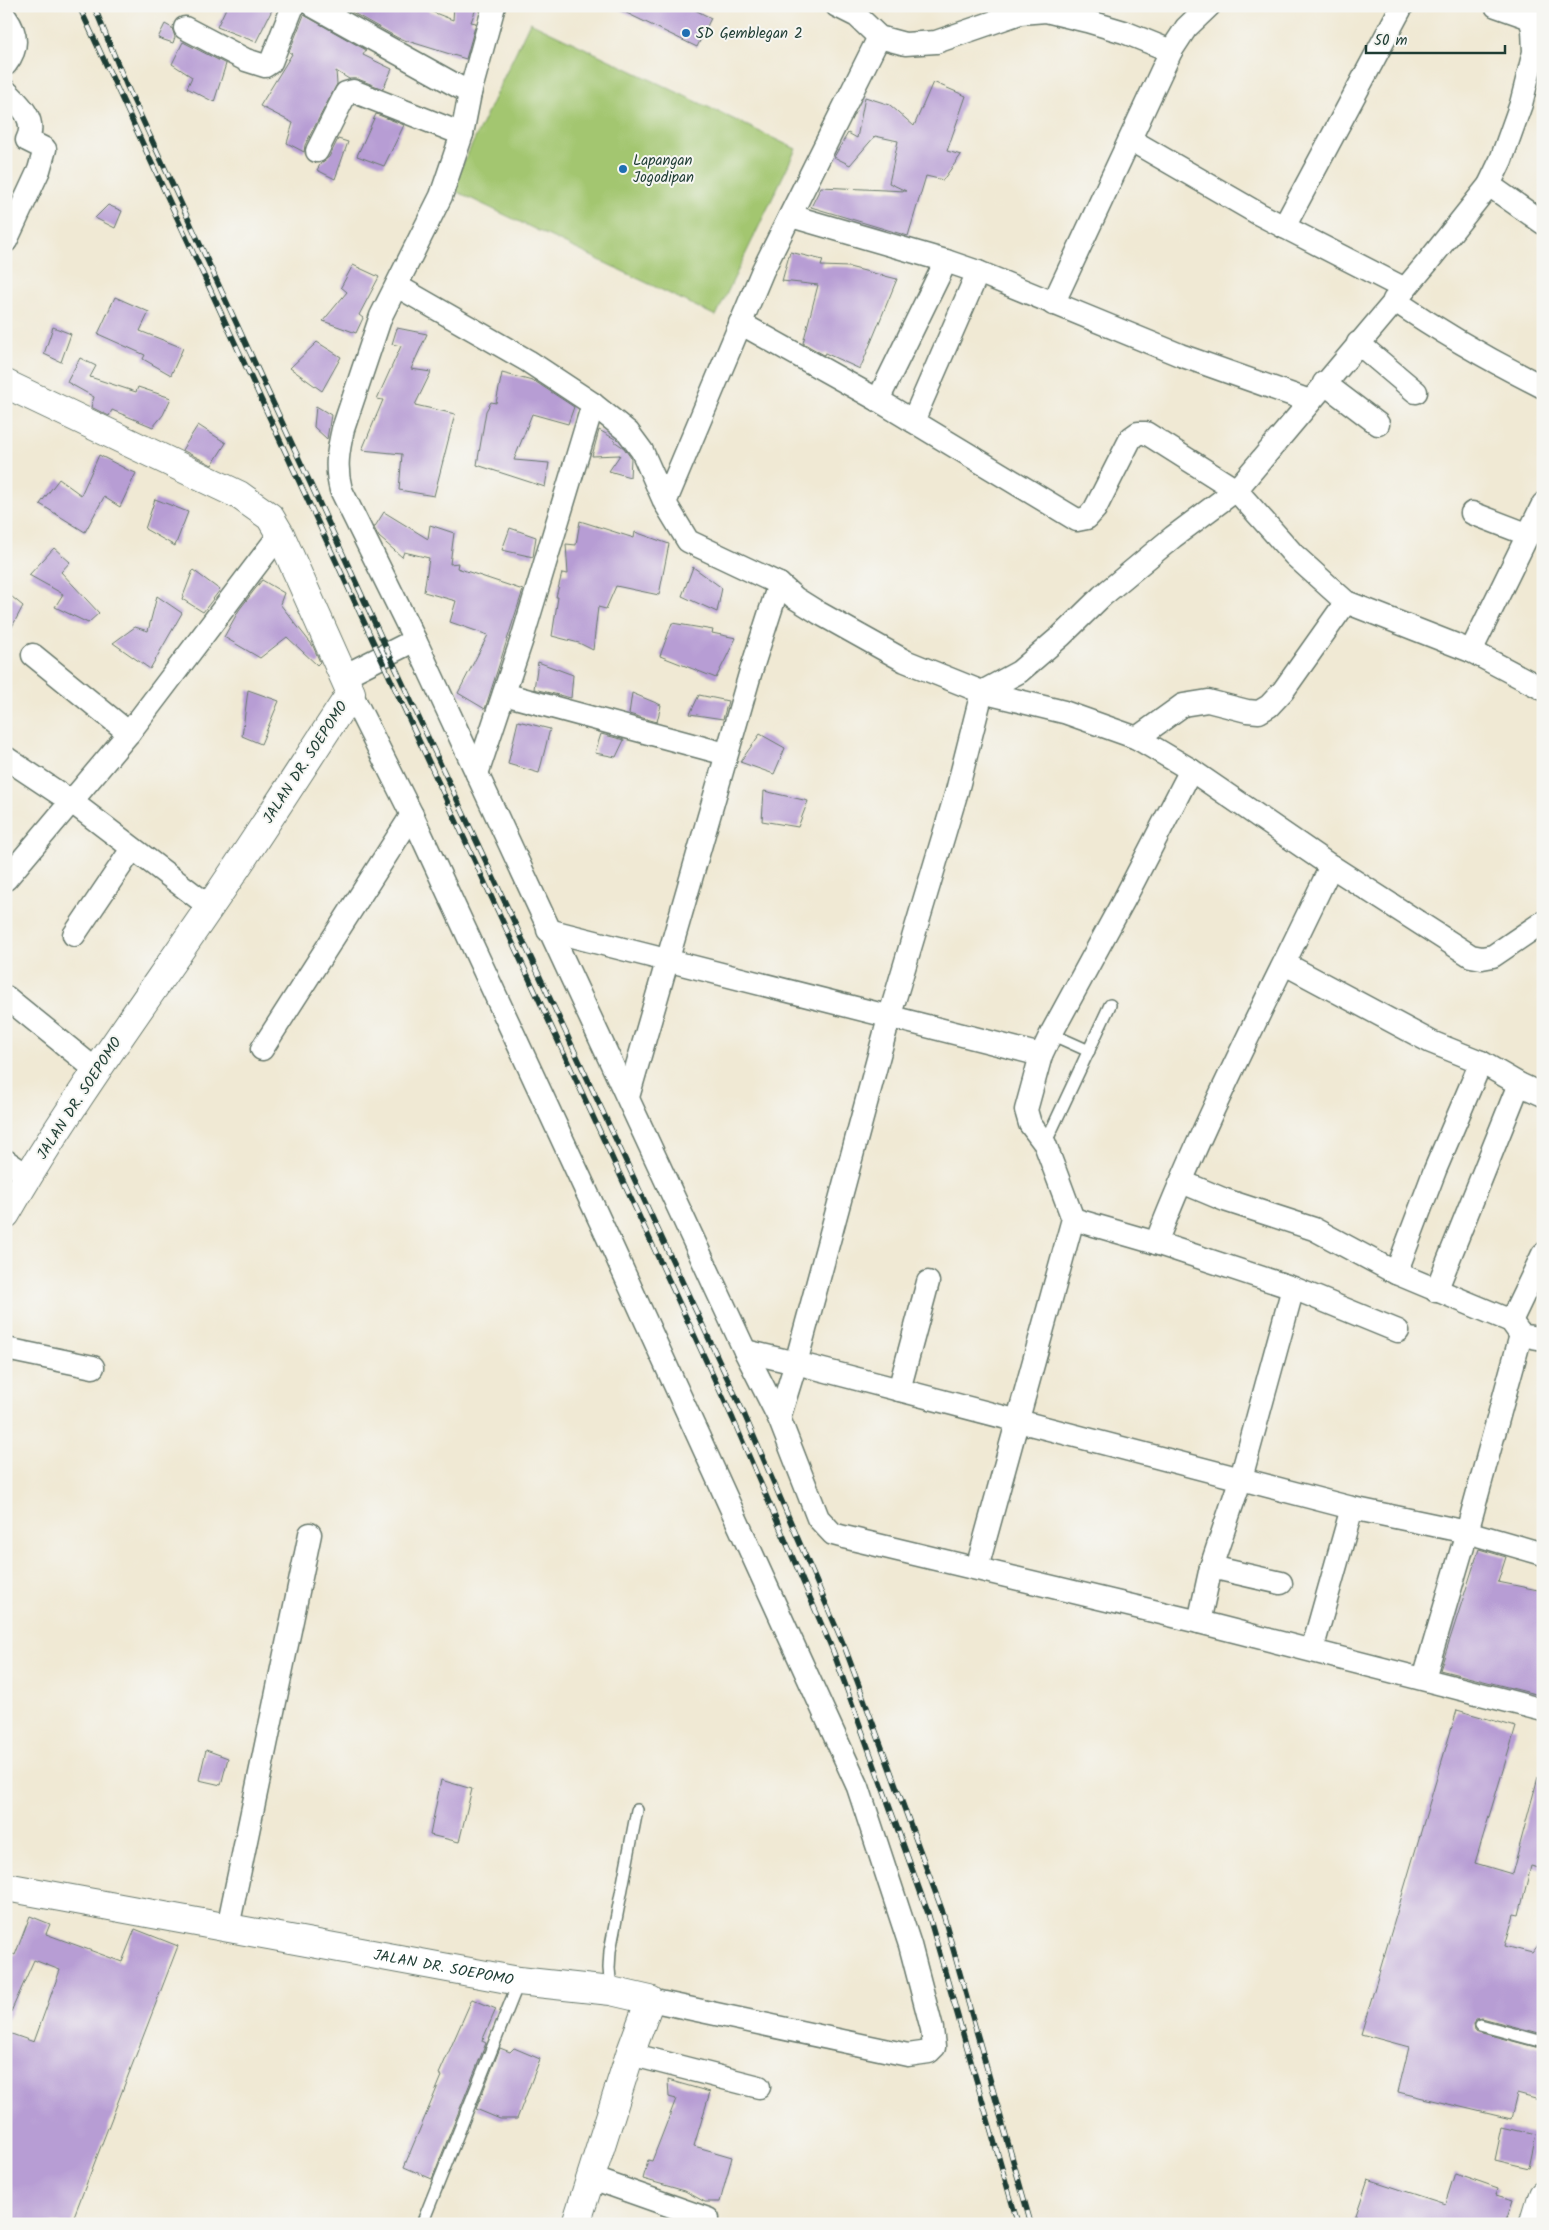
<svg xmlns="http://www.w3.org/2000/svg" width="1549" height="2230" viewBox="0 0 1549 2230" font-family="Kalam,sans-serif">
  <rect width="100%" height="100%" fill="#f6f6f2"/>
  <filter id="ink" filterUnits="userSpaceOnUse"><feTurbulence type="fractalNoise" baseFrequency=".02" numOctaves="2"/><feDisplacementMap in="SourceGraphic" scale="10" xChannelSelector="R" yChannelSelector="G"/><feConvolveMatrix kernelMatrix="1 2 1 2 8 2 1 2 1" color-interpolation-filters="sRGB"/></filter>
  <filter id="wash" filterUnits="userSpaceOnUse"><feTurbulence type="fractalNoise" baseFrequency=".0096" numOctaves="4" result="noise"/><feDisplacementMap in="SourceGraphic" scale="20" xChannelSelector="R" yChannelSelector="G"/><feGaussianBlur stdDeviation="1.12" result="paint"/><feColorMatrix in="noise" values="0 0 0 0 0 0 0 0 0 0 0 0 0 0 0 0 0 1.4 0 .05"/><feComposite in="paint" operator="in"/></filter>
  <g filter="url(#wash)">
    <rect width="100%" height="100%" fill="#f0e9d4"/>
    <!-- green -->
    <polygon fill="#a3c670" stroke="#618252" points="530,22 796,149 716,316 451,189"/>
    <g id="blocks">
      <!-- building -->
      <g fill="#b79dd4">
        <polygon points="227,6 274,6 256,42 217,27"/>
        <polygon points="341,6 417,6 453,20 454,6 477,6 471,22 476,23 466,59 398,38"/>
        <polygon points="612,6 687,6 711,18 697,47"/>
        <polygon points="304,15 366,50 363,55 392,69 383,89 358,79 349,79 336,71 337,84 305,145 304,152 287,143 293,123 260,106 292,54 289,52"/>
        <polygon points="165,24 172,28 175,37 173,43 158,38"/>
        <polygon points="183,42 226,64 214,102 187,88 192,77 172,64"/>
        <polygon points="933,82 966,96 947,151 961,155 943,180 926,176 908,236 811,207 821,187 906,191 889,183 898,141 875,136 850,165 834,157 848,133 857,138 865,97 890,105 914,126"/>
        <polygon points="376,114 404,125 384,166 357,156"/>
        <polygon points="338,139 348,142 335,179 317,170 321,163 329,157"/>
        <polygon points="108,205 122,211 115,228 95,218"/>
        <polygon points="790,252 823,260 821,266 849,267 897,279 860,369 825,353 824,355 803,343 818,285 782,281"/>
        <polygon points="353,265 379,277 359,315 363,318 356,333 323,321 347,292 341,287"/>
        <polygon points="115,297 149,312 140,331 183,348 171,375 143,359 145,355 98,334"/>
        <polygon points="53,327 71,334 61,362 44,354"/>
        <polygon points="397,328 427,334 411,369 431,372 415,405 455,414 434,496 399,490 402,454 362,450 383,400 377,399 401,346 392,344"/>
        <polygon points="317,342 341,357 322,391 290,368"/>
        <polygon points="80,358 96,366 90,377 136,392 138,387 171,398 163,415 153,427 112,410 109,416 91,407 94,397 67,382"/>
        <polygon points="502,373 536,382 574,407 568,424 532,414 514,460 549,463 545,487 477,465 486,411 491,402 496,403"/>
        <polygon points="316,406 331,415 327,439 314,427"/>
        <polygon points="198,425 226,443 212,465 182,450"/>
        <polygon points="599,430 615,439 614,441 624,448 631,458 630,477 609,471 620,455 592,456"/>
        <polygon points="99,455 128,470 136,473 120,507 104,497 85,532 40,504 59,479 81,495"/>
        <polygon points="155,499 188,512 175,546 145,529"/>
        <polygon points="384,512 428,539 430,525 454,533 450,564 458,563 457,568 523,590 485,709 458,693 488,635 450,622 456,601 424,592 429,558 404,552 402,557 379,537 374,528"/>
        <polygon points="580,521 634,538 635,532 669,544 659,595 616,586 606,609 598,607 593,650 579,643 552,636 558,597 556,597 562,573 568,574 566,544 576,545"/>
        <polygon points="510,528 536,537 533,557 502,550"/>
        <polygon points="54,548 70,562 61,572 99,613 88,623 55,607 63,594 29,575"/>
        <polygon points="693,567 722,588 717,612 682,596"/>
        <polygon points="193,570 220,590 203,612 182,599"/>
        <polygon points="262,580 284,593 280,604 313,646 320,662 317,665 287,637 260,658 224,637 239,610"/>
        <polygon points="6,592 23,606 6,638"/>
        <polygon points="157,596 182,613 150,669 113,643 135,627 148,631"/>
        <polygon points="672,623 713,630 712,633 736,638 716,678 660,656"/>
        <polygon points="538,662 573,675 571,698 534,689"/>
        <polygon points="248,690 279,701 261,744 242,736"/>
        <polygon points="632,693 661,705 657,722 629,714"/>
        <polygon points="699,695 728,701 723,719 690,714"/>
        <polygon points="518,721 550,729 539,773 508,764"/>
        <polygon points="601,734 624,740 616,757 595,753"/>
        <polygon points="760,734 785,748 774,774 740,762"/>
        <polygon points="764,791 808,801 798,827 762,821"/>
        <polygon points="1479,1549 1506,1557 1498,1582 1543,1591 1543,1696 1440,1670"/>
        <polygon points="1457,1710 1516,1727 1475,1863 1512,1874 1538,1777 1543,1778 1543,1869 1531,1866 1519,1915 1514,1914 1505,1946 1532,1953 1543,1939 1543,2034 1482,2018 1475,2019 1473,2024 1474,2030 1478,2032 1543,2049 1543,2101 1517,2094 1511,2119 1398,2092 1409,2047 1361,2034"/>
        <polygon points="206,1750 228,1758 221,1785 199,1780"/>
        <polygon points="441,1780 472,1789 459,1842 430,1835"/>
        <polygon points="30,1916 50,1924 46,1934 122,1962 135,1929 178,1946 71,2224 21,2224 6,2217 6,2032 34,2042 60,1970 34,1960 6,2023 6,1951 15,1955"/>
        <polygon points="472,1999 496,2009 482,2041 486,2043 432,2179 404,2167 442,2076 439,2074"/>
        <polygon points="500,2048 510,2052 514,2048 540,2059 517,2119 500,2119 476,2109"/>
        <polygon points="668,2080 710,2092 694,2146 732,2157 720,2202 705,2202 685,2191 643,2179 648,2160 652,2161 676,2099 669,2097"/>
        <polygon points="1502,2127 1536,2135 1529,2168 1495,2160"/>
        <polygon points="1455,2173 1498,2188 1496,2195 1513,2200 1505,2224 1353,2224 1368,2179 1445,2204"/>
      </g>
    </g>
  </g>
  <g filter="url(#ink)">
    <use href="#blocks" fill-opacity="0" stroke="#68796c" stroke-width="1"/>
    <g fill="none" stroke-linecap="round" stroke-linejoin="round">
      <defs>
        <g id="service">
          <polyline points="1051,1034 1089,1051"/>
          <polyline points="1045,1144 1110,1005"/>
          <polyline points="611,1991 609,1968 610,1951 637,1810"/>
          <polyline points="1480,2025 1543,2042"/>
          <polyline points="422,2224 519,1981"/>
        </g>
        <g id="minor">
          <polyline points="313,6 470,93"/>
          <path d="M494,6L470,93L462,134L441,196L381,316L343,429C338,451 335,468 341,490L415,640L745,1351L779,1418L818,1518L833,1534L844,1537L1199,1622L1543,1710"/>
          <polyline points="837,6 857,16 879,37 905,44 936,42 1020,13 1046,11 1087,21 1124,32 1171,51 1186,28 1209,6"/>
          <polyline points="1496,6 1530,18"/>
          <polyline points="1537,6 1530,18 1533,29 1534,52 1521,104 1501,160 1489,185 1427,263 1236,490 1173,537 1102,596 1061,636 1019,672 982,692 957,791 889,1018 796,1363 1352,1508 1467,1532 1543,1554"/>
          <path d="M6,18C18,35 18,48 6,64"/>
          <polyline points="185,28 246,60 265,66 271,62 293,6"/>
          <path d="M6,91C19,104 38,120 27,140L45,149L39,170L6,241"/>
          <polyline points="1131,140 1259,214 1405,289"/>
          <polyline points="317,151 346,93 353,91 462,134"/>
          <polyline points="1489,185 1543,223"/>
          <polyline points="791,216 946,261 978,272 1180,355 1310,401"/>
          <polyline points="1284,227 1402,6"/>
          <polyline points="397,286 528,361 593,404 628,432 642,451 665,503 688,541 779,584 795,598 819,613 905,661 982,692 1064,712 1137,738 1191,770 1331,866 1471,956 1482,958 1493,956 1543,922"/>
          <path d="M1394,300C1442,333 1491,361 1543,387"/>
          <polyline points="1053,304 1171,51"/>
          <polyline points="740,323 878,400 1077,520 1087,518 1095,509 1131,438 1138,433 1146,433 1236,490 1294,555 1346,602 1471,651 1543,689"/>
          <polyline points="1358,343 1416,392"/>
          <polyline points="1324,383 1378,424"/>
          <polyline points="878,400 946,261"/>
          <polyline points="913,421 978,272"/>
          <polyline points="665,503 763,270 879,37"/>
          <polyline points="1472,513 1529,535"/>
          <polyline points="1471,651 1543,504"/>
          <polyline points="33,655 129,733"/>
          <polyline points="344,676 415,640"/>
          <polyline points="351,693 412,815 608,1238 858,1787 910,1945 932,2029 934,2047 929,2052 908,2055 650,2000"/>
          <polyline points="504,694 726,754"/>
          <polyline points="1137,738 1183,705 1208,701 1247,711 1259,712 1269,706 1283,691 1346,602"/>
          <polyline points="6,758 72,802 210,907"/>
          <polyline points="477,774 523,636 593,404"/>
          <polyline points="6,879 129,733 280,534"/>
          <polyline points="548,930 1041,1055"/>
          <polyline points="74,935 132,849"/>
          <polyline points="1285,964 1431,1042 1481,1062 1519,1084 1543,1095"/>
          <polyline points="6,997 96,1070"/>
          <polyline points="262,1049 412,815"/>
          <polyline points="628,1097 750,674 779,584"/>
          <polyline points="6,1161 28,1176"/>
          <polyline points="1182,1182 1225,1200 1314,1229 1396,1273 1511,1321 1521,1335 1543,1339"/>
          <path d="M1073,1219L1156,1243C1206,1114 1272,991 1331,866"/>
          <polyline points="1156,1243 1293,1288 1398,1331"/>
          <polyline points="1396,1273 1435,1170 1481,1062"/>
          <polyline points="1436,1291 1519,1084"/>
          <polyline points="1511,1321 1543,1254"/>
          <polyline points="6,1349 93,1367"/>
          <polyline points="745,1351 796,1363 779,1418"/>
          <polyline points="899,1390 928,1282"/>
          <polyline points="1211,1567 1281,1583"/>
          <polyline points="977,1568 1073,1219 1045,1144 1030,1124 1026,1110 1041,1055 1051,1034 1126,896 1191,770"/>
          <polyline points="1199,1622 1211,1567 1241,1478 1293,1288"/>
          <polyline points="1312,1650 1352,1508"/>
          <polyline points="1424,1678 1467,1532 1521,1335"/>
          <polyline points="228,1927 310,1534"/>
          <polyline points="630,2054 759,2087"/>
          <polyline points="589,2177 708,2219"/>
        </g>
        <g id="tertiary">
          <path d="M6,384L239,495L270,517L280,534L351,693C304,764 258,837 209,908C140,1009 67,1108 6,1214"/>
          <path id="s1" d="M6,1887L519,1981L611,1991L650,2000L630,2054L576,2224"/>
          <polyline points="1534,2224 1543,2194"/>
        </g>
      </defs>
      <!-- service casing -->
      <use href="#service" stroke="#68796c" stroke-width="14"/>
      <!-- minor casing -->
      <use href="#minor" stroke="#68796c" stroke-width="25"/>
      <!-- tertiary casing -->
      <use href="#tertiary" stroke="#68796c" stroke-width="30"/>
      <!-- service -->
      <use href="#service" stroke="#fff" stroke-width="11"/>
      <!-- minor -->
      <use href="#minor" stroke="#fff" stroke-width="22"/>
      <!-- tertiary -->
      <use href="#tertiary" stroke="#fff" stroke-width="28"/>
      <defs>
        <g id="rail">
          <polyline points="79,6 733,1419 833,1651 928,1913 1018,2224"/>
          <polyline points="94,6 126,84 389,654 745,1416 845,1648 942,1910 1031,2224"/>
        </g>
      </defs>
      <!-- rail casing -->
      <use href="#rail" stroke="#1f3d34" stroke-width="5.5"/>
      <!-- rail -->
      <use href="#rail" stroke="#f6f6f2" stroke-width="4" stroke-dasharray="11" stroke-linecap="butt"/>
    </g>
  </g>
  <!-- markers -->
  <g fill="#1f6fb2" stroke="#f6f6f2" stroke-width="2">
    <circle cx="686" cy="33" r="5"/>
    <circle cx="623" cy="169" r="5"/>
  </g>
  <g text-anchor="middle" stroke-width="4" stroke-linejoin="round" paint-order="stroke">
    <!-- poi labels -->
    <g font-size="15" fill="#1f3d34" stroke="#f6f6f2" text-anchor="start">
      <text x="696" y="38">SD Gemblegan 2</text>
      <text x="633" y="165">Lapangan<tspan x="633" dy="17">Jogodipan</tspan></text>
    </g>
    <!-- street labels -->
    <g font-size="15" fill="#1f3d34" stroke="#f6f6f2">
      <text transform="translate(305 762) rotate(-57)" y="5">JALAN DR. SOEPOMO</text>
      <text transform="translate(79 1098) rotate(-57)" y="5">JALAN DR. SOEPOMO</text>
      <text dy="5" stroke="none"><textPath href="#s1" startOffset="445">JALAN DR. SOEPOMO</textPath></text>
    </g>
  </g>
  <!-- margin -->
  <rect width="1549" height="2230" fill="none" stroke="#f6f6f2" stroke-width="25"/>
  <!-- scale -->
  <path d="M1366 45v8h139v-8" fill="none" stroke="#1f3d34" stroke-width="2.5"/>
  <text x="1374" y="45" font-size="15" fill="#1f3d34" stroke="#f6f6f2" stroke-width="4" paint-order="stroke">50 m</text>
</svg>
